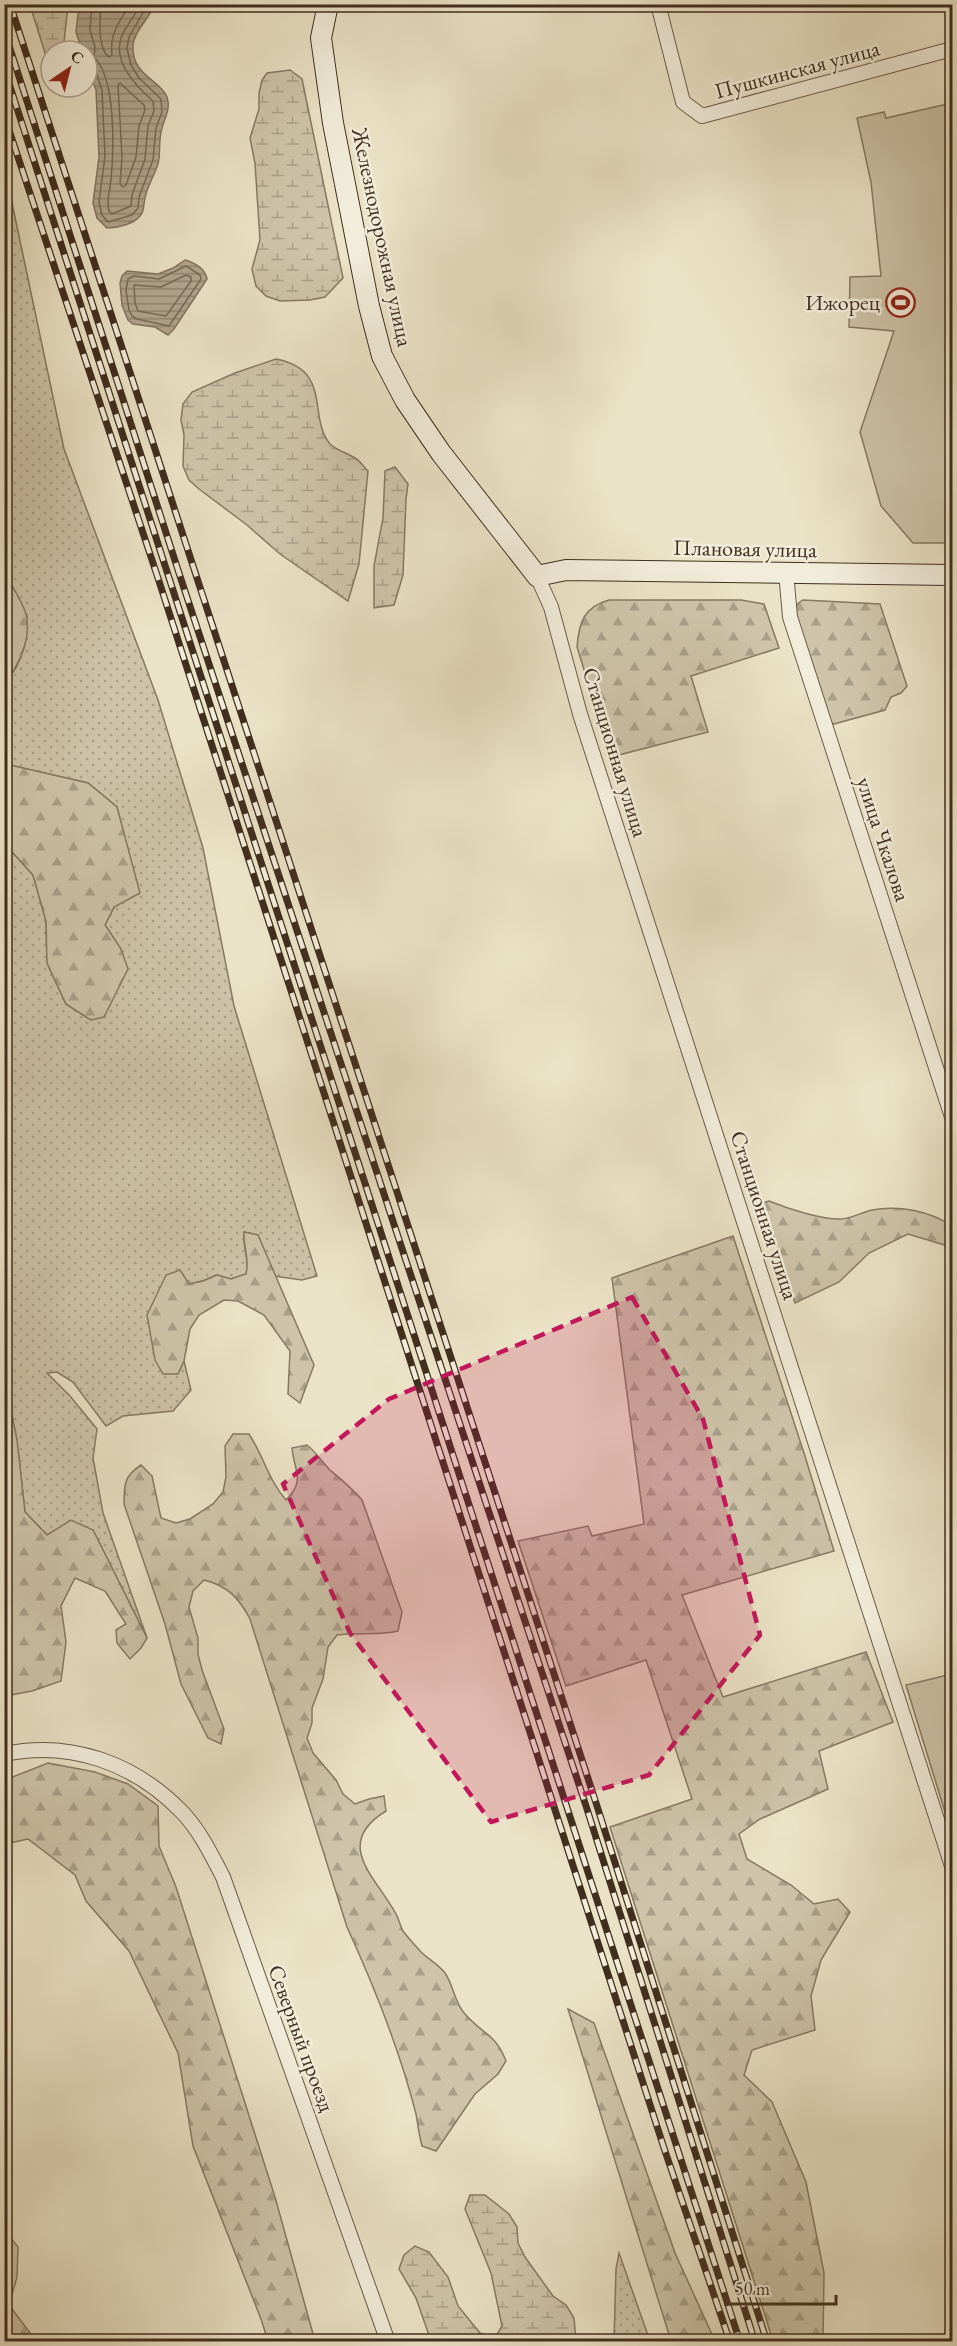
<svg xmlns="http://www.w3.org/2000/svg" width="957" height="2346" viewBox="0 0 957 2346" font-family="'EB Garamond',serif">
  <defs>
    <pattern id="grass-dots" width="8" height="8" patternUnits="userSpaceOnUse" patternTransform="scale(1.5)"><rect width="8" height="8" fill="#cec4aa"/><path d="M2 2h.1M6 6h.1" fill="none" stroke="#a9a08a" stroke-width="1.8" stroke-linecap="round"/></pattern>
    <pattern id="forest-firs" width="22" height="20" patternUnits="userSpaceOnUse" patternTransform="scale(1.5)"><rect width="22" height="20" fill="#cec4aa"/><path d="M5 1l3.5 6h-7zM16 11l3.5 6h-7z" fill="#a9a08a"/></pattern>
    <pattern id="wetland-marsh" width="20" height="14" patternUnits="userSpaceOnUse" patternTransform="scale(1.5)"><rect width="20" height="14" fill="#cec4aa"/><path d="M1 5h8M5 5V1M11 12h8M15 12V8" fill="none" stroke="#a9a08a"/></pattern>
    <pattern id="water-rules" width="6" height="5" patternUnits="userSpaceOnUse" patternTransform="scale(1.5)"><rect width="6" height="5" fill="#b1a58e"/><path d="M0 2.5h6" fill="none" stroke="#918773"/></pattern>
  </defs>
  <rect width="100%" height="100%" fill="#ebe3c7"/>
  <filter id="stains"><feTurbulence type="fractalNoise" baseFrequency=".00333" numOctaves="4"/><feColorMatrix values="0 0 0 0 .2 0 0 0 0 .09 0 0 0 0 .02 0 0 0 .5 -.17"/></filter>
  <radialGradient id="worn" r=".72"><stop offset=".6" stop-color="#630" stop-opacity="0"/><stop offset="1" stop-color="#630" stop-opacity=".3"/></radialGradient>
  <!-- grass -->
  <g fill="url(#grass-dots)" stroke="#877964" stroke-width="1.5">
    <path d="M4,165L64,449L158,700L203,848L234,1006L317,1276L302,1280L274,1276L258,1235L244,1232C242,1248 250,1258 246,1274L231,1279L216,1275L203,1281L188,1284L178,1374L184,1361L191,1390L173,1411L123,1416L106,1426L73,1382L57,1372L47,1373L70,1396L97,1429L93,1458L103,1513L147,1638L93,1530L47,1535L25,1512L17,1440L5,1382V844L33,875L46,921L47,963L66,1004L91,1020L121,949L105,925L114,907L124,835L117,807L88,783L10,765L5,773V684L17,666L24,648L27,617L5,572Z"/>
    <polygon points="619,2253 650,2341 614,2341 616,2269"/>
  </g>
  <!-- forest -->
  <g fill="url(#forest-firs)" stroke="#877964" stroke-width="1.5">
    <path d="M4,572C10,584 26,606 27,619C30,643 18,665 5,684Z"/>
    <path d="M609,600H741L764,604L779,648L691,676L708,732L611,757L577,647C579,622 584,607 609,600Z"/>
    <polygon points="803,600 880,604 907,686 901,693 891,697 885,710 830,725 795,615 796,605"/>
    <polygon points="10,765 88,783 117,807 140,893 114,907 105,925 121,949 128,969 104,1017 91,1020 66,1004 47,963 46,921 33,875 5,844 5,773"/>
    <path d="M769,1201C786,1208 822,1220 841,1219C851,1219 862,1212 872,1210C899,1205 930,1211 952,1226L948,1246L908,1234L869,1253L839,1282L795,1303L762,1203Z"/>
    <path d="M244,1232L258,1235L314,1365L300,1403L288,1394L290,1351L264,1315L238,1301L224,1300L199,1315L190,1329L184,1361L178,1374H163L155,1360L147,1315L166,1275L180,1270L189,1284L203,1281L217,1275L231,1279L246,1274C250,1259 243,1247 244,1232Z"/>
    <polygon points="733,1236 804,1453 834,1551 682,1595 723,1697 866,1652 893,1722 819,1751 828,1789 760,1819 739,1834 747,1859 791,1885 814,1904 838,1899 850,1912 821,1960 811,1996 815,2030 752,2050 744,2075 772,2102 806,2182 824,2273 823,2341 773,2341 610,1827 692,1799 646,1660 566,1686 518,1541 588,1526 592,1536 644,1524 612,1278"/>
    <polygon points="5,1382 17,1440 25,1512 47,1535 71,1520 93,1530 147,1638 141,1648 130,1659 117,1643 116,1630 126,1624 105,1591 75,1578 61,1606 66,1642 61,1681 32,1691 5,1696"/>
    <path d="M233,1434H249C263,1455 269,1481 286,1500C306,1480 294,1471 292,1448L307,1445C316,1452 322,1462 330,1470C342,1480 352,1488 362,1500L402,1612L398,1631C378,1636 358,1632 337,1635L328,1647L323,1679L312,1708V1723L307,1738L313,1753L336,1780L343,1794L355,1804L369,1799L384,1796L386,1811C332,1844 376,1877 396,1914C399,1919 400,1926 403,1931C408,1938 415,1945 421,1952C428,1959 438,1964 445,1973C454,1986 454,2002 465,2014C482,2034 495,2033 506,2061L498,2074L475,2094L436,2151L422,2146C419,2135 418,2125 416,2114C400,2051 374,1986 347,1927L250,1619C239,1598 228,1586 204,1580L193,1591L189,1607L198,1638V1654L202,1670L224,1729L221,1744L208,1738L181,1684L165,1624L124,1504C124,1485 124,1476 141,1465L152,1476L161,1518L176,1523L190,1519L213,1504L223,1492L226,1477L225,1446Z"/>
    <polygon points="48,1763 95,1772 128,1784 158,1806 159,1846 176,1887 275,2197 315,2341 268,2341 261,2319 193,2146 178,2053 129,1951 86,1901 75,1875 28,1839 5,1844 5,1780"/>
    <polygon points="568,2009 594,2023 675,2253 715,2341 671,2341"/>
    <polygon points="4,2230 18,2247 17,2277 9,2305 36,2341 5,2341"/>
  </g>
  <!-- wetland -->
  <g fill="url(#wetland-marsh)" stroke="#877964" stroke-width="1.5">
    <polygon points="30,5 68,5 63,51 51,51 51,72"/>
    <polygon points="290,70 302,79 343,278 325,297 310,300 280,301 266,296 256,286 252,269 260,240 255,163 250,138 259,109 259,93 262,80 267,73"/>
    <path d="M276,359C333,370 307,416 330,444C336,450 347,453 355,458C360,461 364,467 368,471L359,564L348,601L280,554L247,525L199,489L189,480L183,466L184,435L181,420L183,404L192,392L235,373Z"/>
    <polygon points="395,467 408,484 406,499 403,575 394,605 374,608 374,566 383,518 385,471"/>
    <polygon points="470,2195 485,2195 509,2214 517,2227 518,2243 525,2257 553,2296 566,2305 574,2318 576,2341 431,2341 416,2298 399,2269 404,2255 415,2246 429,2252 448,2277 458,2306 480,2333 495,2338 502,2326 491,2273 465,2209"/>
  </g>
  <!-- park -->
  <g fill="#cec4aa" stroke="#877964" stroke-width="1.5">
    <polygon points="952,103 952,543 913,543 881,506 860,432 894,331 849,327 850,277 881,276 871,182 857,118 884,112 886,118"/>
    <polygon points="952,1674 952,1835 906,1685"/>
  </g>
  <!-- water -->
  <g fill="url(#water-rules)" stroke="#847561" stroke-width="1.5">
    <path d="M79,5H154C150,18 134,31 133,45C131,76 160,79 167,97C171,108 165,117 162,128C158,140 161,153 158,164C154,176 147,187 145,198C143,205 145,210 140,216C134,224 117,228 107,228L97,218L93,203L99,157L96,90L87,65V51H82L76,32Z"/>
    <path d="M185,260C195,263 205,268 207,279L174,329L168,335L155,327L133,324L128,320L122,305L120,283L122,276L127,271L158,274L173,268Z"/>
  </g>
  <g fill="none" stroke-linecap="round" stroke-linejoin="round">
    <!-- shore -->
    <g stroke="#786a56" stroke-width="1.5">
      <path d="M92,4L90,30L95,47L94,57C116,78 114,149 111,179C110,193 106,197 109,211L112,214L131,206L132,195L145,159L148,126L154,111L153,101C135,85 110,60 123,33C128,23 136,15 140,4"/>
      <path d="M101,4C100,18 97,49 109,57L112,55C109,34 120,21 130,4"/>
      <polyline points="87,65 95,69 102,90 105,156 99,202 102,215 108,222 132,215 138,208 139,197 153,160 156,128 162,112 161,99 139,78 131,65 127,48 129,37 148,4"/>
      <polygon points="120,83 144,105 145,110 139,126 136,157 126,185 123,187 120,184 122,157 118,85"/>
      <polygon points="186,266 200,275 201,279 169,326 137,319 132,316 129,310 126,290 128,279 134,276 159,279"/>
      <polygon points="186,275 191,277 191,281 166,316 138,311 135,303 134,285 161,287"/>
    </g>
    <defs>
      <g id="street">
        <polyline points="658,4 683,102 702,116 952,49"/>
        <polyline points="786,572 790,617 952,1117"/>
        <polyline points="537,576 551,607 580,714 952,1866"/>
        <path d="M4,1754C70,1740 134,1763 181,1811C199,1829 211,1854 223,1877L388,2342"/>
      </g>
      <polyline id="secondary" points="328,4 321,38 333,123 369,306 382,356 405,400 441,453 537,576 566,570 952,575"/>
    </defs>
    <!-- street casing -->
    <use href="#street" stroke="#6b5b48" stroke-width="16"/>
    <!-- secondary casing -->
    <use href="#secondary" stroke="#402e1e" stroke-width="22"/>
    <!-- street -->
    <use href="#street" stroke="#f2eddb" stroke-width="14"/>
    <!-- secondary -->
    <use href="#secondary" stroke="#f2eddb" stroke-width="20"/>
    <defs>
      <g id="rail">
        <polyline points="10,4 597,1806 767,2342"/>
        <polyline points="4,30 178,570 587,1809 755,2342"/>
        <polyline points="4,68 740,2342"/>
        <polyline points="4,115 158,578 664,2148 730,2342"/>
      </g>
    </defs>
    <!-- rail casing -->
    <use href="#rail" stroke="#402e1e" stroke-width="7"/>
    <!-- rail -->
    <use href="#rail" stroke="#f2eddb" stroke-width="4.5" stroke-dasharray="14" stroke-linecap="butt"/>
  </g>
  <!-- marked area -->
  <path fill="#c2185b" fill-opacity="0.2" stroke="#c2185b" stroke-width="4.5" stroke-dasharray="12 8" stroke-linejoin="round" d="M632,1297L703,1419L760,1635L649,1775L491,1822L350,1633L283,1484L389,1399Z"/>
  <!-- icons -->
  <defs>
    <symbol id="stadium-ring" viewBox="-11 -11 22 22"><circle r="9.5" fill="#f2eddb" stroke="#8f2418" stroke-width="1.5"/><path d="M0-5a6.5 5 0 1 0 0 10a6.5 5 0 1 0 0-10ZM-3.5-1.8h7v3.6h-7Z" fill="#8f2418"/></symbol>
  </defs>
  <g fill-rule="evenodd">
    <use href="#stadium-ring" x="884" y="286" width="33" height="33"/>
  </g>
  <g text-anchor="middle" stroke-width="5" stroke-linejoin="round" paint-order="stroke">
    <!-- street labels -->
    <g font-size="22" fill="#402e1e" stroke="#f2eddb">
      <text transform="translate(797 69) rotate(-15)" y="8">Пушкинская улица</text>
      <text transform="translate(383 237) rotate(78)" y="8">Железнодорожная улица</text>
      <text transform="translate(745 548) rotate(1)" y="8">Плановая улица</text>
      <text transform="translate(616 752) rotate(73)" y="8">Станционная улица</text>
      <text transform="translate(884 839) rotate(72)" y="8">улица Чкалова</text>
      <text transform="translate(765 1215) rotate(72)" y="8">Станционная улица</text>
      <text transform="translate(302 2038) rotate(70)" y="8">Северный проезд</text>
    </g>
    <!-- poi labels -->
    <g font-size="22" fill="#402e1e" stroke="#f2eddb" text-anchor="end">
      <text x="880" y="310">Ижорец</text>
    </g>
  </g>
  <!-- margin -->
  <rect width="957" height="2346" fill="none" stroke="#ebe3c7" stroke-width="24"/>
  <rect x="6" y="6" width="945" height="2334" fill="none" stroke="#402e1e" stroke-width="3"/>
  <rect x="12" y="12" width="933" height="2322" fill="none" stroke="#402e1e" stroke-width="1.5"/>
  <!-- north arrow -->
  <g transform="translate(69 69) rotate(35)"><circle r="28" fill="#f2eddb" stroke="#aba18f" stroke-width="1.5"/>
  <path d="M0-4.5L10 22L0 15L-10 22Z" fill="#8f2418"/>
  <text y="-9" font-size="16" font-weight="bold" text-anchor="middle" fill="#402e1e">С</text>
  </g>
  <!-- scale -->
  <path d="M726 2295v9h110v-9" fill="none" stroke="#402e1e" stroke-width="3"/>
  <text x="735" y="2295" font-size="18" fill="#402e1e" stroke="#f2eddb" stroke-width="4.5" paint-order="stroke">50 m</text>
  <rect width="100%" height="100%" filter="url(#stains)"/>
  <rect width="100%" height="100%" fill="url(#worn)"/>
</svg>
